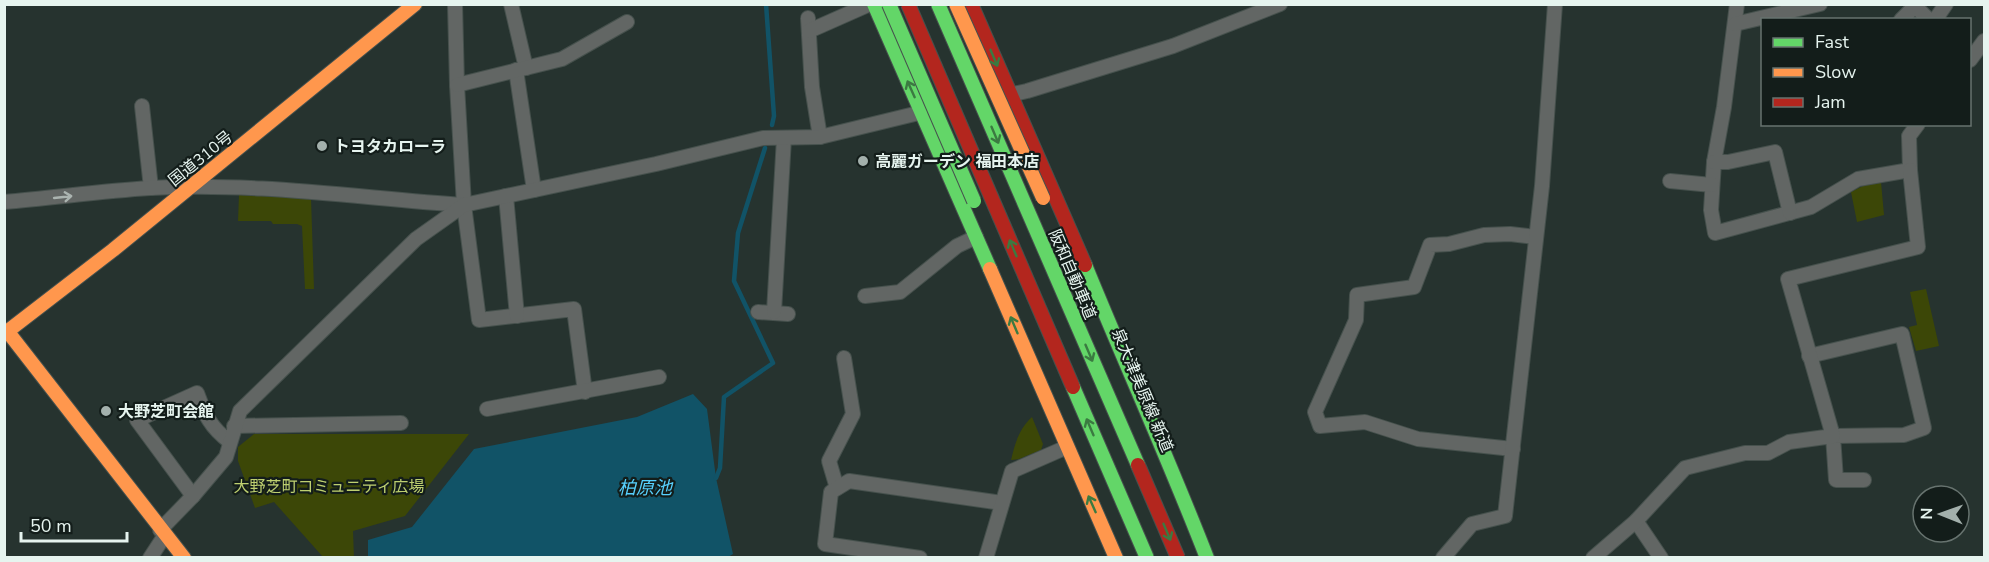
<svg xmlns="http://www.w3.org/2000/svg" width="1989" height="562" viewBox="0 0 1989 562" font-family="'Nunito Sans','Noto Sans JP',sans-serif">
  <rect width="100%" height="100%" fill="#26332f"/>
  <!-- green -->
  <g fill="#3c4707">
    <polygon points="1881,182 1884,215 1857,222 1851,192 1865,185"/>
    <polygon points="239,195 311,198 314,289 305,289 302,226 297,224 273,224 271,221 238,221"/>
    <polygon points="1926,289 1939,346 1916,351 1909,327 1917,325 1910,292"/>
    <path d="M1032,417L1043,444L1041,450L1019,459L1011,460C1015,443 1019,429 1032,417Z"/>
    <polygon points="254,434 469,434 405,516 353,531 354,558 323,557 274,502 255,508 238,461 238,447"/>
  </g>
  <!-- water -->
  <polygon fill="#115367" points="693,394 707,409 716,478 733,554 728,557 368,557 368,540 412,527 474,449 637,417"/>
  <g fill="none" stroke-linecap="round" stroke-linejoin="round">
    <!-- stream -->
    <g stroke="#115367" stroke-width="4.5">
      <polyline points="766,4 774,116 772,125"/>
      <polyline points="716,478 720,468 724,397 773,363 734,281 738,233 765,148"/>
    </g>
    <defs>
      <g id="street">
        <polyline points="455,4 457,85 464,205 479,320 574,309 585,392"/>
        <polyline points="511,4 526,68"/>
        <polyline points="1737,4 1724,107 1714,162 1711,210 1715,233 1811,207 1858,179 1910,170 1909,136 1918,124"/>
        <polyline points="808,18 812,87 820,137"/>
        <polyline points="1901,20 1915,6 1929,20"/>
        <polyline points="1935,20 1946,4"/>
        <polyline points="1735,24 1820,4"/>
        <polyline points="809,31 870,4"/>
        <polyline points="1970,60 1984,41"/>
        <polyline points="516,70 534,190"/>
        <polyline points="457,85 562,59 627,22"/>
        <polyline points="1005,96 1027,91 1173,46 1280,4"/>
        <polyline points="142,106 151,188"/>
        <polyline points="1714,162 1728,162 1775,152 1790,213"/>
        <polyline points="1670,181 1712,185"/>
        <polyline points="506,196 517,316"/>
        <path d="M4,202C53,198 101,191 150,188C255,182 360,198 464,205"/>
        <polyline points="865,296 900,292 957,246 976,237"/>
        <polyline points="758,312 788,314"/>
        <polyline points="774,312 784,138"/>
        <polyline points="1809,356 1902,334 1924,428 1904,435 1833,436 1836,480 1864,480"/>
        <polyline points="487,409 659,377"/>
        <polyline points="234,426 401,423"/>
        <polyline points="1513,449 1418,439 1365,422 1320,426 1315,412 1356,320 1357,295 1414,287 1430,245 1449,244 1484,235 1510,234 1536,237"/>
        <polyline points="837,488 829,461 853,414 844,358"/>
        <path d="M193,496L137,420L197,393C205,415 210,427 230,442"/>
        <polyline points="1636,521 1661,558"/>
        <polyline points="160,530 193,496 226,457 240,411 416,239 464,205 656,164 763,138 820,137 927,111"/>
        <polyline points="150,558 165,535"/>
        <polyline points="920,558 825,544 831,492 849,481 1002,503"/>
        <polyline points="986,558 1012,471 1067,447"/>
        <polyline points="1443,558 1472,524 1505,516 1542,186 1555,4"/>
        <polyline points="1593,558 1636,521 1685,468 1745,453 1768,453 1789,442 1833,436 1788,279 1918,247 1910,170"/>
      </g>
      <g id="fast">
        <polyline points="874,4 990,269"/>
        <path d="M1085,265C1125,363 1169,460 1207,558"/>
      </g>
      <g id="slow">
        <polyline points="990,269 1116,558"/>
        <polyline points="8,332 184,558"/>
        <polyline points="4,334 113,250 415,4"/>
      </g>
      <polyline id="jam" points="971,4 1085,265"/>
    </defs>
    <!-- street casing -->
    <use href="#street" stroke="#46514d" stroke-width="16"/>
    <!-- fast casing -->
    <use href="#fast" stroke="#46514d" stroke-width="16"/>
    <!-- slow casing -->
    <use href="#slow" stroke="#46514d" stroke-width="16"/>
    <!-- jam casing -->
    <use href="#jam" stroke="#46514d" stroke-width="16"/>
    <!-- street -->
    <use href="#street" stroke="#626664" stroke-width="14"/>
    <!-- fast -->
    <use href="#fast" stroke="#63d668" stroke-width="14"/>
    <!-- slow -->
    <use href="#slow" stroke="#ff974d" stroke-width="14"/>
    <!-- jam -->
    <use href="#jam" stroke="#b3261e" stroke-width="14"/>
    <defs>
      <g id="fast-bridge">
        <polyline points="889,4 974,201"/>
        <polyline points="938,4 1138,465"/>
        <polyline points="1073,387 1147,558"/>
      </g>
      <polyline id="slow-bridge" points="956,4 1043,198"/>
      <g id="jam-bridge">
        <polyline points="908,4 1073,387"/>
        <polyline points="1138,465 1178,558"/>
      </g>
    </defs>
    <!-- fast-bridge casing -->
    <use href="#fast-bridge" stroke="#46514d" stroke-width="16" stroke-linecap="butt"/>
    <!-- slow-bridge casing -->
    <use href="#slow-bridge" stroke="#46514d" stroke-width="16" stroke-linecap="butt"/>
    <!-- jam-bridge casing -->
    <use href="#jam-bridge" stroke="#46514d" stroke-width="16" stroke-linecap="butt"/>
    <!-- fast-bridge -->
    <use href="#fast-bridge" stroke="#63d668" stroke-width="14"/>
    <!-- slow-bridge -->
    <use href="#slow-bridge" stroke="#ff974d" stroke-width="14"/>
    <!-- jam-bridge -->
    <use href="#jam-bridge" stroke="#b3261e" stroke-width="14"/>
  </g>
  <!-- one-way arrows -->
  <defs><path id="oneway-shaft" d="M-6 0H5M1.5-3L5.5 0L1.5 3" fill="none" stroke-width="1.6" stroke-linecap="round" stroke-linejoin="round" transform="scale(1.5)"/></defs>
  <g stroke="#3b7a41">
    <use href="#oneway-shaft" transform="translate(994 58) rotate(67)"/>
    <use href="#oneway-shaft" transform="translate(911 89) rotate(-114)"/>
    <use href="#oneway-shaft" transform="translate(995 135) rotate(67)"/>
    <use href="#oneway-shaft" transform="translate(1013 248) rotate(-113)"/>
    <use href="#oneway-shaft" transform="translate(1014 325) rotate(-113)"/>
    <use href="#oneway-shaft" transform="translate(1089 353) rotate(67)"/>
    <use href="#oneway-shaft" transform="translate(1090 427) rotate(-113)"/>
    <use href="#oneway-shaft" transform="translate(1092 504) rotate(-114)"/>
    <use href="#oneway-shaft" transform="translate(1167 532) rotate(67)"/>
  </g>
  <use stroke="#abb4b0" href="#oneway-shaft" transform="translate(63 197) rotate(-6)"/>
  <!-- markers -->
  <g fill="#a3b0ac" stroke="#131d1a" stroke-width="2">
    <circle cx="322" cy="146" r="6"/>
    <circle cx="863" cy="161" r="6"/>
    <circle cx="106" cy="411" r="6"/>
  </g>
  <g text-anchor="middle" stroke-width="4.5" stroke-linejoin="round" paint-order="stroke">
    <!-- poi labels -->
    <g font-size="16" font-weight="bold" fill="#e6f4ef" stroke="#131d1a" text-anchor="start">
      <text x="334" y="152">トヨタカローラ</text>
      <text x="875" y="167">高麗ガーデン 福田本店</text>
      <text x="118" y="417">大野芝町会館</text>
    </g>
    <!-- street labels -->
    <g font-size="16" fill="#e6f4ef" stroke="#131d1a">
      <text transform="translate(200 158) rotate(-39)" y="6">国道310号</text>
      <text transform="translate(1073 274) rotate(67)" y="6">阪和自動車道</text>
      <text transform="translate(1143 390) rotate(67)" y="6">泉大津美原線 新道</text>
    </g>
    <!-- park labels -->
    <g font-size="16" fill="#bed070" stroke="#131d1a">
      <text x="329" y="492">大野芝町コミュニティ広場</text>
    </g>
    <!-- water labels -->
    <g font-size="18" font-style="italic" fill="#57d0fd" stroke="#131d1a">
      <text x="645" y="494">柏原池</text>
    </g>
  </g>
  <!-- border -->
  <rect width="1989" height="562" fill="none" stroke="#e6f4ef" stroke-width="12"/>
  <!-- legend -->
  <rect x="1761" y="18" width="210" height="108" fill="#131d1a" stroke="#67736f" stroke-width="1.5"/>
  <rect x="1773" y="38" width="30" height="9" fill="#63d668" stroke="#67736f" stroke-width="1.5"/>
  <text x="1815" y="48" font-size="18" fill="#e6f4ef">Fast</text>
  <rect x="1773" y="68" width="30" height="9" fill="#ff974d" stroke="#67736f" stroke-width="1.5"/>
  <text x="1815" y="78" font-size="18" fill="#e6f4ef">Slow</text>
  <rect x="1773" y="98" width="30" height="9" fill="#b3261e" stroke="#67736f" stroke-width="1.5"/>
  <text x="1815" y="108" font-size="18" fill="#e6f4ef">Jam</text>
  <!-- north arrow -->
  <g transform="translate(1941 514) rotate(271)"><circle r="28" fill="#131d1a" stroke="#67736f" stroke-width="1.5"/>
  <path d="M0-4.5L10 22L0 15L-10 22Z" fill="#a3b0ac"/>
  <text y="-9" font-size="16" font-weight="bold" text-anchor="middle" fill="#e6f4ef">N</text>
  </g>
  <!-- scale -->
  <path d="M21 532v9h106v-9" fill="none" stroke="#e6f4ef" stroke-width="3"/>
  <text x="30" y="532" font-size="18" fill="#e6f4ef" stroke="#131d1a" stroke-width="4.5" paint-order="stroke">50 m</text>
</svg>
